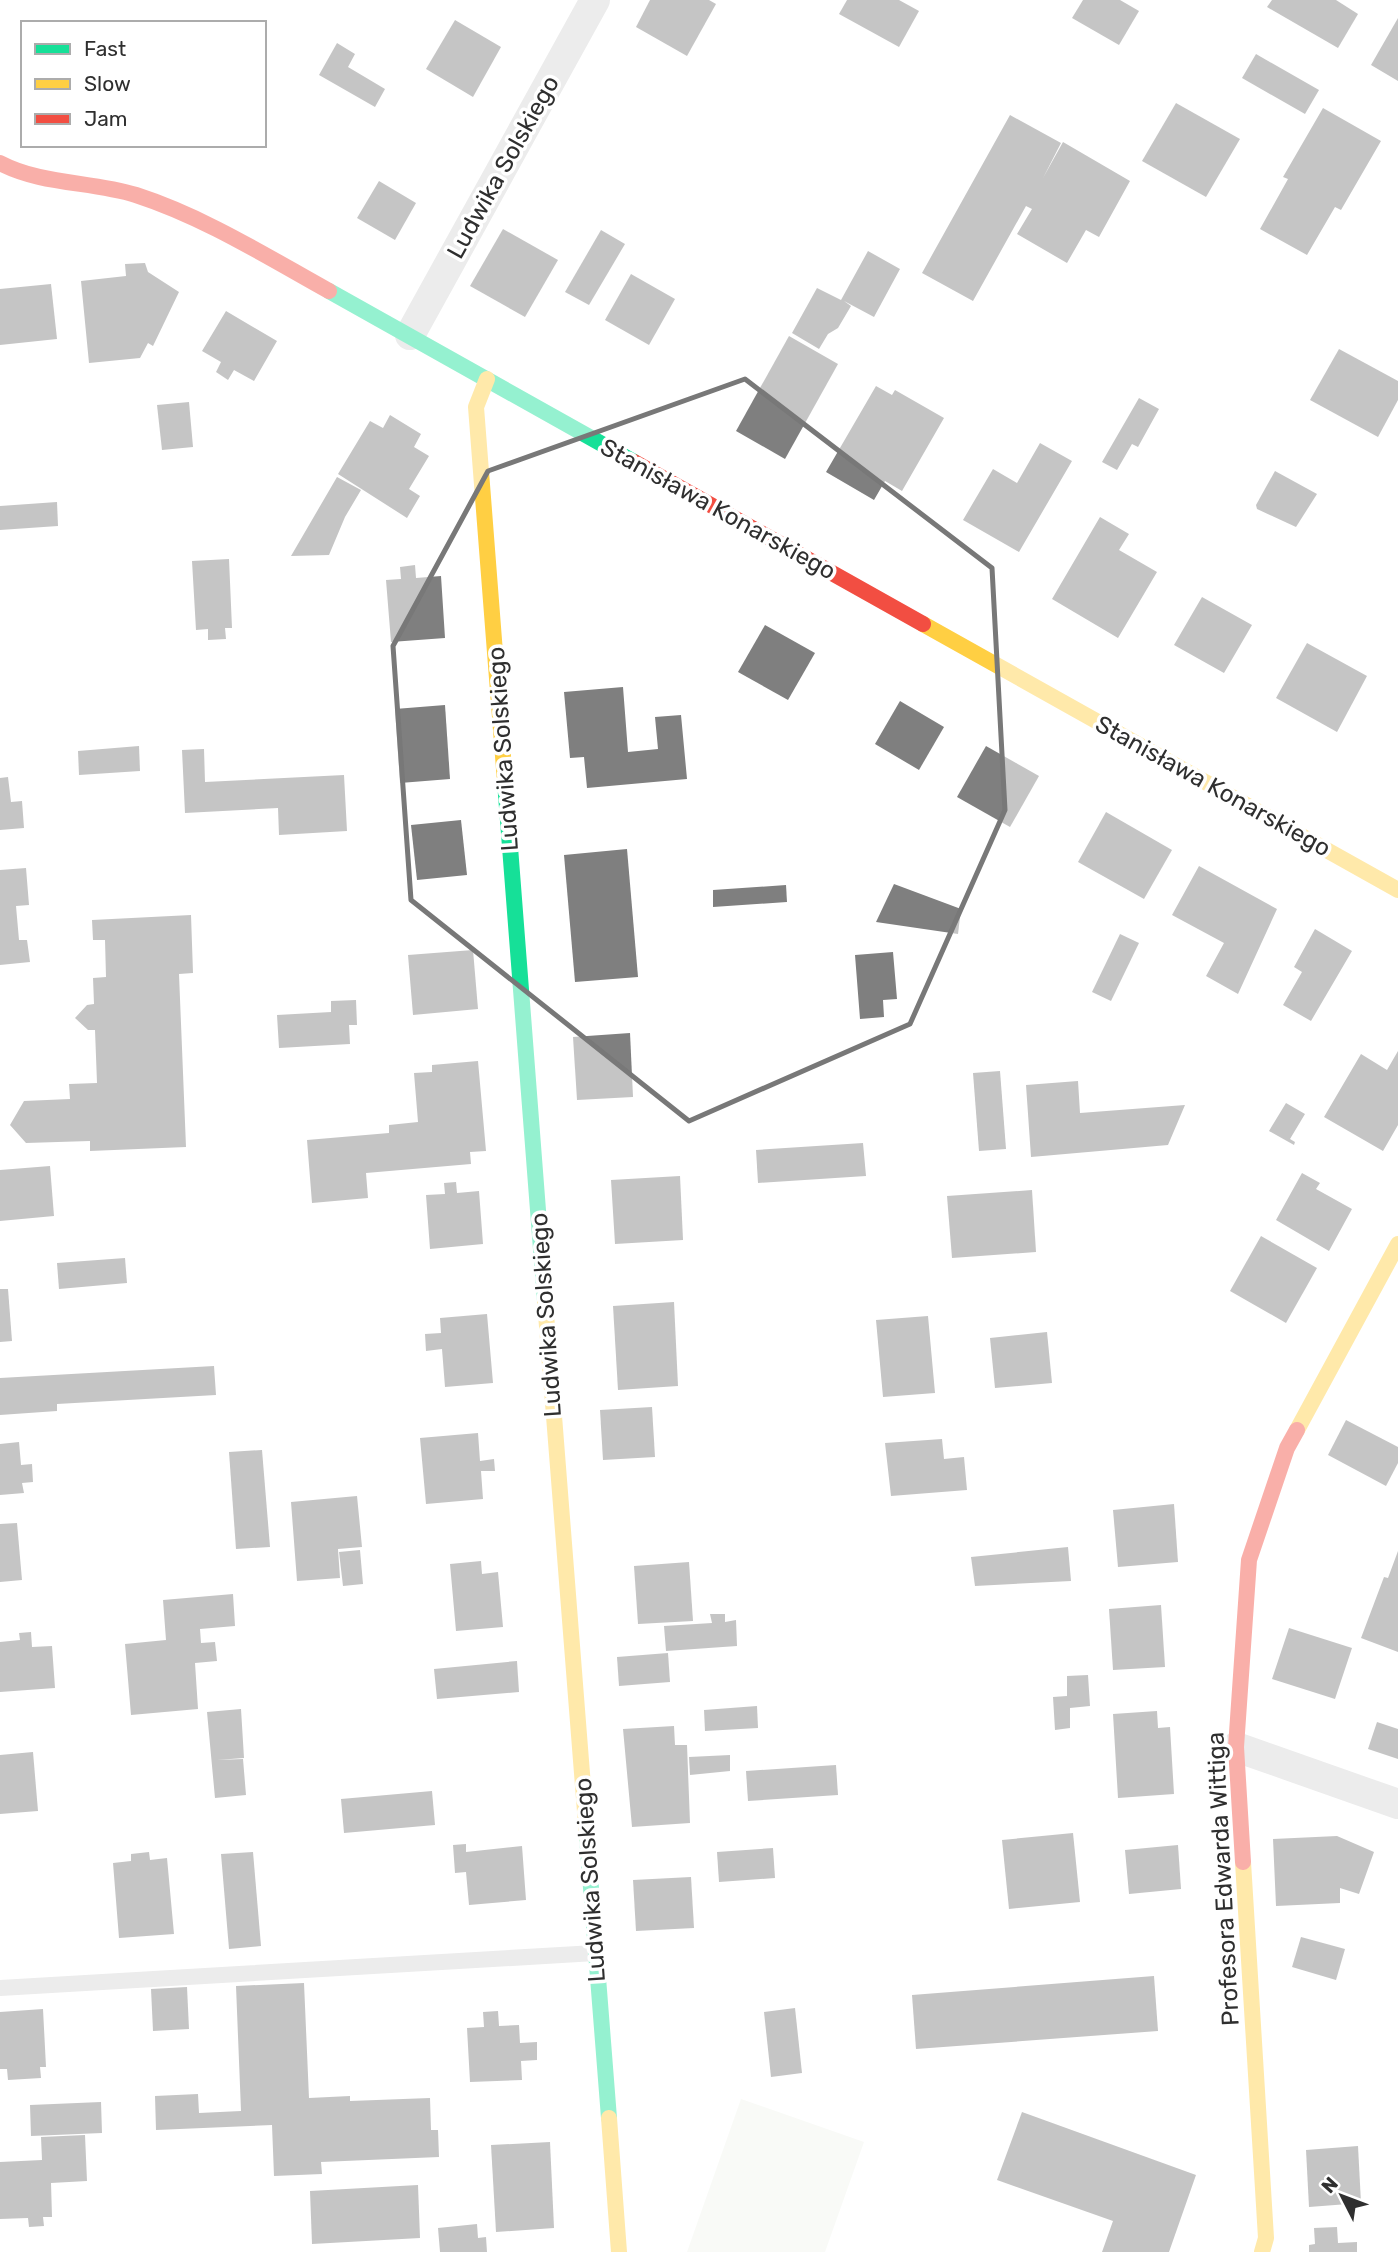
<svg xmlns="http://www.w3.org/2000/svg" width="1398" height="2252" viewBox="0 0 1398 2252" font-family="Rubik,sans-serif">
  <rect width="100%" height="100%" fill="#fff"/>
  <!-- green -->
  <polygon fill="#f1f4ed" points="741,2099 864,2142 825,2252 687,2252"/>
  <!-- building -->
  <g fill="#7f7f7f">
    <polygon points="650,0 709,0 716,4 687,56 636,27"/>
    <polygon points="847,0 899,0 919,11 899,47 839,14"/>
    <polygon points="1083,0 1120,0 1139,11 1119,45 1072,18"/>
    <polygon points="1272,0 1336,0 1358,14 1338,48 1267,7"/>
    <polygon points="1398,18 1398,81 1371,65"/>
    <polygon points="455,20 501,47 473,97 426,69"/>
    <polygon points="337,43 355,54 348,67 385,89 375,107 319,75"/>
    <polygon points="1256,54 1319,90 1305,114 1242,78"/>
    <polygon points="1176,103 1240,139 1206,197 1142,161"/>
    <polygon points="1323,108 1381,141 1341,210 1335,207 1307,255 1260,229 1288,179 1283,177"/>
    <polygon points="1010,115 1061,143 1043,178 1063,142 1130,181 1099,237 1086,230 1067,263 1017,234 1032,209 1026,206 973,301 922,273"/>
    <polygon points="379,181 416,203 395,240 357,218"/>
    <polygon points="503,229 558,260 525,317 470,286"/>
    <polygon points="601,230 625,244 589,305 565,292"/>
    <polygon points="868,251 900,269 874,317 844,301 851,306 838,328 828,334 819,349 792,333 817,288 841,300"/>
    <polygon points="145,263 148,272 179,292 153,346 148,343 140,358 89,363 81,281 126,276 125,264"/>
    <polygon points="631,274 675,299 649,345 605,320"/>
    <polygon points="51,284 57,339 0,345 0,289"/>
    <polygon points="226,311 277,341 254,381 234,370 228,380 216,372 221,362 202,351"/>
    <polygon points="789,336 838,364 785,459 736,431"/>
    <polygon points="1339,349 1398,381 1398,400 1378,437 1310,400"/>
    <polygon points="876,386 892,395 895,390 944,418 902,491 885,481 874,500 826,472"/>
    <polygon points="1139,398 1159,409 1138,447 1132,444 1117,470 1102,462"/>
    <polygon points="189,402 193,447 162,450 157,405"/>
    <polygon points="390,415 421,434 414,447 429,456 409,489 420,496 407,518 338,474 370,421 383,428"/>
    <polygon points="1040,443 1072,461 1019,552 963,520 993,469 1017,483"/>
    <polygon points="1275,471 1317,494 1296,527 1257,509 1256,505"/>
    <polygon points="337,477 361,490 345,517 329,555 291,556"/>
    <polygon points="57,502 58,526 0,530 0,506"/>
    <polygon points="1100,517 1129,534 1119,550 1157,572 1118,638 1052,599"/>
    <polygon points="229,559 232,628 225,628 226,639 208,640 208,629 196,630 192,561"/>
    <polygon points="415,565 416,578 441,576 445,638 391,642 386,580 401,579 400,567"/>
    <polygon points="1202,597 1252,625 1224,673 1174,645"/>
    <polygon points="765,625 815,653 788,700 738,672"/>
    <polygon points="1307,643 1367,676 1337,732 1276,698"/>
    <polygon points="623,687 628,752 658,749 655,717 681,715 687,779 587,788 584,757 570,758 564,692"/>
    <polygon points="900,701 944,727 919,770 875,744"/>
    <polygon points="445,705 450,779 400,783 395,709"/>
    <polygon points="139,746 140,771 79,775 78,751"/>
    <polygon points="986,746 1039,776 1010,827 957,797"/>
    <polygon points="204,749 205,782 344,775 347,831 279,835 278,808 185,813 182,750"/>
    <polygon points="8,777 11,802 22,801 24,828 0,830 0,778"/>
    <polygon points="1106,812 1172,850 1144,899 1078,862"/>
    <polygon points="461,820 467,875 417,880 411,825"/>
    <polygon points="627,849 638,977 575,982 564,855"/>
    <polygon points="1199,866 1277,909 1238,994 1206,976 1224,943 1172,915"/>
    <polygon points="26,868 29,905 16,906 19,940 27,940 30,962 0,965 0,870"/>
    <polygon points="894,884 961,909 958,934 876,922"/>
    <polygon points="786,885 787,902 713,907 713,890"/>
    <polygon points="191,915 193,973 179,974 186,1147 90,1151 90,1141 26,1143 10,1125 24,1101 70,1099 69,1084 97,1083 95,1030 88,1030 75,1018 87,1005 94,1004 93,978 106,977 105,940 93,940 92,920"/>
    <polygon points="1315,929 1352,951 1311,1021 1283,1005 1302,972 1294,967"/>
    <polygon points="1120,934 1139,943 1111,1001 1092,992"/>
    <polygon points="473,950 478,1009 413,1015 408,955"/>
    <polygon points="893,952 897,999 883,1000 884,1017 860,1019 855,955"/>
    <polygon points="356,1000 357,1025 349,1025 350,1044 279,1048 277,1015 331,1012 331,1001"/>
    <polygon points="630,1033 633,1097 577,1100 573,1037"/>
    <polygon points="1398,1051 1398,1125 1383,1151 1324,1117 1361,1054 1387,1070"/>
    <polygon points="478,1061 486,1151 470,1152 471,1164 366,1173 368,1198 312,1203 307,1140 389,1133 389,1125 418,1122 414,1073 432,1072 432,1065"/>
    <polygon points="1000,1071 1006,1149 979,1151 973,1073"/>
    <polygon points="1078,1081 1080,1113 1185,1105 1168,1145 1031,1157 1026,1085"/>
    <polygon points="1286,1103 1305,1114 1290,1139 1295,1142 1294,1145 1269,1131"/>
    <polygon points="863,1143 866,1176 758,1183 756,1150"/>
    <polygon points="50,1166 54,1216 0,1221 0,1170"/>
    <polygon points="1302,1173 1320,1183 1316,1189 1352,1209 1329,1251 1276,1220"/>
    <polygon points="680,1176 683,1240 615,1244 611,1180"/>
    <polygon points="456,1182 457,1193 479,1191 483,1244 430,1249 426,1195 445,1194 444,1183"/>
    <polygon points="1032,1190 1036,1252 952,1258 947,1196"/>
    <polygon points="1261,1236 1317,1268 1286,1323 1230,1291"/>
    <polygon points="125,1258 127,1283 59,1289 57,1263"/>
    <polygon points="0,1289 8,1289 12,1341 0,1342"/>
    <polygon points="674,1302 678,1386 618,1390 613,1306"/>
    <polygon points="487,1314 493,1383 445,1387 442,1349 426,1351 425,1334 441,1333 440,1318"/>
    <polygon points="928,1316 935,1393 883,1397 876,1320"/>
    <polygon points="1047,1332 1052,1383 995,1388 990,1338"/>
    <polygon points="214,1366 216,1395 57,1404 57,1411 0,1415 0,1378"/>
    <polygon points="652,1407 655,1457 603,1460 600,1410"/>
    <polygon points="1346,1420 1398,1447 1398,1463 1386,1486 1328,1455"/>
    <polygon points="478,1433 480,1461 494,1459 495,1471 481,1471 483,1499 426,1504 420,1438"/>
    <polygon points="942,1439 944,1459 964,1457 967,1490 891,1496 885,1443"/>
    <polygon points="19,1442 21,1465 32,1464 33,1482 22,1483 24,1493 0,1495 0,1444"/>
    <polygon points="262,1450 270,1547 236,1549 229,1452"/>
    <polygon points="357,1496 362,1547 338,1549 340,1578 297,1581 291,1502"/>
    <polygon points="1174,1504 1178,1562 1118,1567 1113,1510"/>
    <polygon points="17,1523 22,1580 0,1582 0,1524"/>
    <polygon points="1068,1547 1071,1581 975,1586 971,1557"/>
    <polygon points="360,1550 363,1584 343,1586 339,1552"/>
    <polygon points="1398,1551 1398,1652 1361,1638 1384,1577 1388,1578"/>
    <polygon points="481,1561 482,1574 498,1572 503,1627 456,1631 450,1564"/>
    <polygon points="689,1562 693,1621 638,1624 634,1566"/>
    <polygon points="233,1594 235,1626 200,1629 201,1643 215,1642 217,1661 195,1663 198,1709 131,1715 125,1644 166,1640 163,1600"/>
    <polygon points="1161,1605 1165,1667 1113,1670 1109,1609"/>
    <polygon points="710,1614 725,1614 725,1622 736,1620 737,1646 666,1651 664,1626 712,1623"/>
    <polygon points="1289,1628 1352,1648 1335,1699 1272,1679"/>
    <polygon points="31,1632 32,1647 52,1646 55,1688 0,1692 0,1642 20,1640 19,1633"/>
    <polygon points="668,1653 670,1682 619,1686 617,1657"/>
    <polygon points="517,1661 519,1692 437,1699 434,1669"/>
    <polygon points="1088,1675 1090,1706 1070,1708 1070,1728 1055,1730 1053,1697 1067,1696 1067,1676"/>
    <polygon points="757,1706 758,1728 705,1731 704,1710"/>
    <polygon points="241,1709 244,1758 217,1760 243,1759 246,1795 215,1798 207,1712"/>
    <polygon points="1157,1711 1158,1728 1170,1727 1174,1794 1118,1798 1113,1714"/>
    <polygon points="1377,1722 1398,1729 1398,1759 1368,1749"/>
    <polygon points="674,1726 675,1745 687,1745 690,1823 632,1827 623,1729"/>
    <polygon points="33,1752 38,1811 0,1814 0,1755"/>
    <polygon points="730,1755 730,1771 690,1775 689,1757"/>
    <polygon points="836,1765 838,1795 748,1801 746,1771"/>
    <polygon points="432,1791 435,1825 344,1833 341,1799"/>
    <polygon points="1073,1833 1080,1902 1009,1909 1002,1840"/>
    <polygon points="1337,1836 1374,1852 1359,1894 1340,1888 1340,1903 1276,1906 1273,1839"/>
    <polygon points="466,1844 466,1852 522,1846 526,1900 469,1905 466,1872 455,1873 453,1845"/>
    <polygon points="1178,1845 1181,1889 1129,1894 1125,1850"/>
    <polygon points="773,1848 775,1878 719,1882 717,1852"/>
    <polygon points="149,1852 150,1860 167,1858 174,1934 119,1938 113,1863 131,1861 131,1854"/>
    <polygon points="253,1852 261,1946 229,1949 221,1854"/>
    <polygon points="691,1877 694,1928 636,1931 633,1880"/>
    <polygon points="1301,1937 1345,1949 1336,1980 1292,1967"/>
    <polygon points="1154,1976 1158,2031 916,2049 912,1995"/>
    <polygon points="304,1983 309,2098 350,2096 350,2101 430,2098 431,2130 438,2130 439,2157 321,2162 322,2174 274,2176 272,2125 156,2130 155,2096 198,2094 199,2113 241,2111 236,1986"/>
    <polygon points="187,1987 189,2029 153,2031 151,1989"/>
    <polygon points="795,2008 802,2073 771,2077 764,2012"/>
    <polygon points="43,2009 46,2067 40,2067 41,2078 8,2080 7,2069 0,2069 0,2012"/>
    <polygon points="498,2011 499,2026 519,2025 520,2043 537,2042 537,2060 521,2061 522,2080 470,2082 467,2028 484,2027 483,2012"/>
    <polygon points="101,2102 102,2133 31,2136 30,2105"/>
    <polygon points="1022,2112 1196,2175 1169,2252 1102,2252 1113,2221 997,2180"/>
    <polygon points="85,2135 87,2181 51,2183 52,2217 43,2217 44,2226 29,2227 28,2218 0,2219 0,2162 42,2160 41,2137"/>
    <polygon points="550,2142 554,2228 496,2232 491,2145"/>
    <polygon points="1358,2146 1361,2203 1309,2207 1306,2150"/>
    <polygon points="418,2185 420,2238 312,2244 310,2191"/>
    <polygon points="477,2224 478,2238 486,2237 487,2252 440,2252 438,2228"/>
    <polygon points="1337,2227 1338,2243 1357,2242 1357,2252 1309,2252 1309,2245 1315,2244 1314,2228"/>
  </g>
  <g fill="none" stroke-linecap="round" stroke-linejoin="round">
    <!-- lane -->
    <polyline stroke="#d4d4d4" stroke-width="16" points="0,1988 595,1953"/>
    <!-- street -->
    <g stroke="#d4d4d4" stroke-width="30">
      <polyline points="410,335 595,0"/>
      <polyline points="1236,1747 1398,1804"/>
    </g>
    <!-- fast -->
    <g stroke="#16e098" stroke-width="16">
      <polyline points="329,291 634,462"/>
      <polyline points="505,782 545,1301"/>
      <polyline points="587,1837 609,2118"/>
    </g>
    <!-- slow -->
    <g stroke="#ffcf43" stroke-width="16">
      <polyline points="487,379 476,407 505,782"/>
      <polyline points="923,624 1398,890"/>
      <polyline points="545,1301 587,1837"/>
      <polyline points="1297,1430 1398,1244"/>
      <polyline points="1243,1862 1266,2238 1262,2252"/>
      <polyline points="609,2118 619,2252"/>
    </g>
    <!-- jam -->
    <g stroke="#f24e42" stroke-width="16">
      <path d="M0,163C42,185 91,181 136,195C204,217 266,256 329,291"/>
      <polyline points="634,462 923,624"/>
      <polyline points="1243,1862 1236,1747 1249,1560 1287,1448 1297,1430"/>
    </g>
  </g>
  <!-- marked area -->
  <path d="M0 0H1398V2252H0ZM745,379L992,568L1005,810L910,1024L689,1121L411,900L393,646L488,471Z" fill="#fff" fill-opacity=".55" fill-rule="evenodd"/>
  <path fill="none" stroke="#787878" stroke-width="5" stroke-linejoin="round" d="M745,379L992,568L1005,810L910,1024L689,1121L411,900L393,646L488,471Z"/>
  <g text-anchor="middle" stroke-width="7" stroke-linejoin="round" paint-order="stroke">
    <!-- street labels -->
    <g font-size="24" fill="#2f2f2f" stroke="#fff">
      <text transform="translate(503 167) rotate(-61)" y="8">Ludwika Solskiego</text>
      <text transform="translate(718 509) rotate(29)" y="8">Stanisława Konarskiego</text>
      <text transform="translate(503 749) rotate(-94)" y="8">Ludwika Solskiego</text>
      <text transform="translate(1213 786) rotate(29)" y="8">Stanisława Konarskiego</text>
      <text transform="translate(546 1315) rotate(-94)" y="8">Ludwika Solskiego</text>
      <text transform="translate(1223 1879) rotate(-93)" y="8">Profesora Edwarda Wittiga</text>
      <text transform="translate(590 1880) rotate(-94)" y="8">Ludwika Solskiego</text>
    </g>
  </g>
  <!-- legend -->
  <rect x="21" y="21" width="245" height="126" fill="#ffffff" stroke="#acacac" stroke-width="2"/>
  <rect x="35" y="44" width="35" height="10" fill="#16e098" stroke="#acacac" stroke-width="2"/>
  <text x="84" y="56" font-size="21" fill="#2f2f2f">Fast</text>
  <rect x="35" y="79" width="35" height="10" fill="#ffcf43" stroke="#acacac" stroke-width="2"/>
  <text x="84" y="91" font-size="21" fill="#2f2f2f">Slow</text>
  <rect x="35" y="114" width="35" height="10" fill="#f24e42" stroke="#acacac" stroke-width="2"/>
  <text x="84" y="126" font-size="21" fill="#2f2f2f">Jam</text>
  <!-- north arrow -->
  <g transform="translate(1342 2196) rotate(312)" stroke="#ffffff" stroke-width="5" paint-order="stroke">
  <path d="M0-5L12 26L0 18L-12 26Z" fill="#2f2f2f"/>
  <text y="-10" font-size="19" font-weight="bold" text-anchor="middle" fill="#2f2f2f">N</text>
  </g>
</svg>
